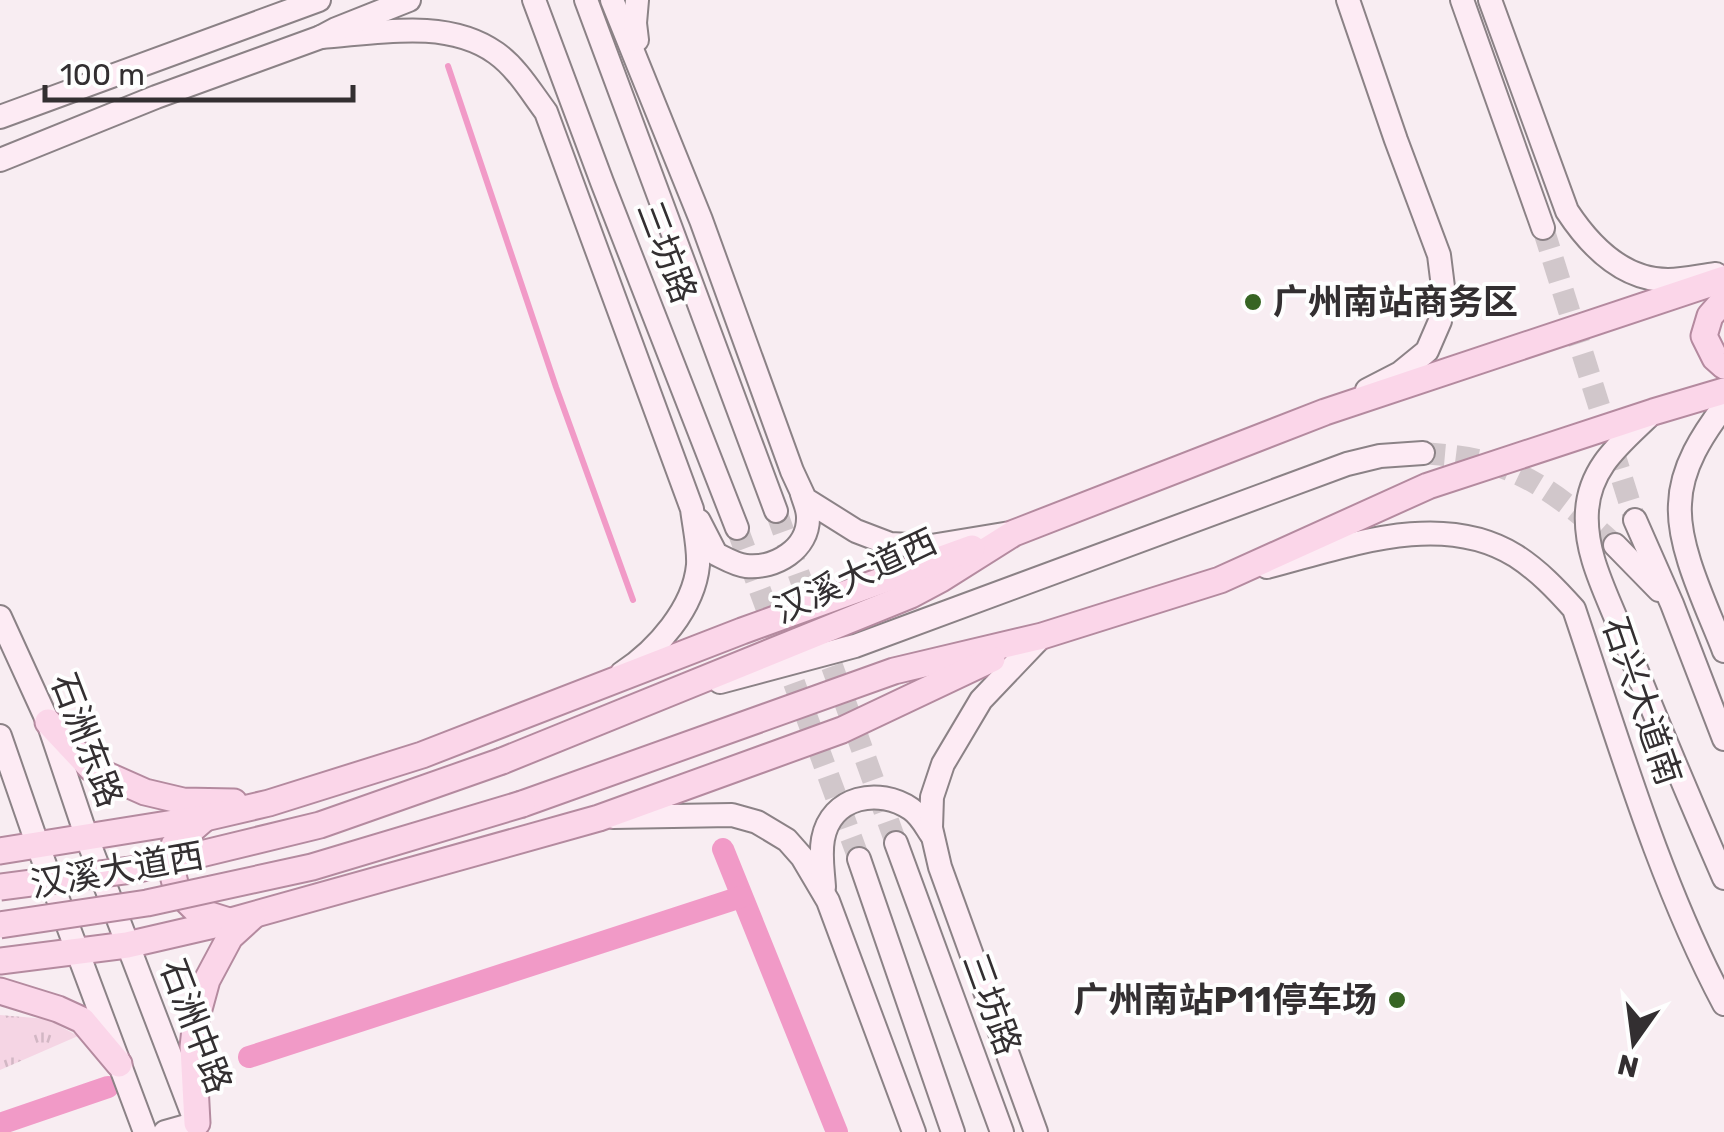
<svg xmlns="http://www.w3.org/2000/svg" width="1724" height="1132" viewBox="0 0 1724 1132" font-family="Rubik,'Noto Sans SC',sans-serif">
  <defs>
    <pattern id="grass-tufts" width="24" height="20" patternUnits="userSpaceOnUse" patternTransform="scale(2.5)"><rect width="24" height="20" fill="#f5d5e4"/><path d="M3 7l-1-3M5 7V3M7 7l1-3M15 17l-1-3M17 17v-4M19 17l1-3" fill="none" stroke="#d2b7c4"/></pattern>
  </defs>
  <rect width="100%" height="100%" fill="#f8edf2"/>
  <!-- grass -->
  <polygon fill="url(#grass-tufts)" points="0,1015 47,1019 78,1036 0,1070"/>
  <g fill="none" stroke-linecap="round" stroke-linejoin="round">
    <!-- stream -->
    <polyline stroke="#f19ac7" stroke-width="6" points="448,66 556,387 633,600"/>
    <!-- canal -->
    <g stroke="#f19ac7" stroke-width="22">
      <polyline points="723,849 837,1132"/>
      <polyline points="249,1057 741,897"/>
      <polyline points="0,1124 108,1087"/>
    </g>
    <!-- secondary-tunnel -->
    <g stroke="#d1c7cb" stroke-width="22" stroke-dasharray="22 11" stroke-linecap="butt">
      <polyline points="1543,228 1635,520"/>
      <path d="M1423,453C1444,455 1465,456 1485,462C1536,475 1577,511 1615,545"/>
      <polyline points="776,511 896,843"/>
      <polyline points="737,528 859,859"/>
    </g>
    <defs>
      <g id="secondary">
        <polyline points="534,0 602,182 737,528"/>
        <polyline points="586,0 776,511"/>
        <polyline points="612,0 701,220 792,471 805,499 856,531 890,544 931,546 1010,533"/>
        <polyline points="1348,0 1396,140 1439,255 1443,287 1440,321 1427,351 1400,373 1367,390"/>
        <polyline points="1462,0 1543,228"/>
        <path d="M1490,0L1567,211C1590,246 1623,280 1668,280C1684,280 1700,276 1716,274"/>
        <path d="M321,37C377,33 447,18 496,53C517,68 531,92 546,112L692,509C694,526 699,547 698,565C694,608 657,650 622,673"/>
        <polyline points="637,40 635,23 637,0"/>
        <polyline points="0,117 319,0"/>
        <polyline points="0,160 156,97 321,37 336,29 409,0"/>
        <path d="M1724,406C1703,434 1681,467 1680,504C1677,548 1708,609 1724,651"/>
        <path d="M1653,412C1623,442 1590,465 1587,511C1584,555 1608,596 1623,636C1655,717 1689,798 1724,878"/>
        <polyline points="1635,520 1672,604 1724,739"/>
        <path d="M699,521L716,554C726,559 736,565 746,566C775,569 809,549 808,517C808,509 804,501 802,494"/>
        <polyline points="1615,545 1659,590"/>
        <path d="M1267,567C1345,547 1441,509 1516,556C1539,571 1556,589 1574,609C1618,739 1659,882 1724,1004"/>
        <polyline points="0,617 48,722 87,838 193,1115"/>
        <polyline points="720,682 855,646 1347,464 1380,456 1423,453"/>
        <polyline points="0,736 38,846 145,1132"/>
        <polyline points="613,817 732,815 757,822 787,840 802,857 828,901 914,1132"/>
        <polyline points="896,843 1002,1132"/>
        <polyline points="859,859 953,1132"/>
        <path d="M824,887C823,871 820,855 823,839C831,796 879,787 911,809C920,815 925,825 931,834"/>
        <polyline points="165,1132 197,1123"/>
        <polyline points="1036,1132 940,867 931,828 932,797 943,764 981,700 1042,636"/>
      </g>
      <g id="primary">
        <polyline points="1724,300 1710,316 1704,336 1715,358 1724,366"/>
        <polyline points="48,722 91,768 145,792 183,801 234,802"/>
        <polyline points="502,761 911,595 941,579 1014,533 1325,412 1724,279"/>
        <polyline points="522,804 894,671 1042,636 1220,580 1428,486 1653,412 1724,391"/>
        <polyline points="205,818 174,845 171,867 177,891 197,911 229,921"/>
        <polyline points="0,851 205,818 269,803 422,755 742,631 972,548"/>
        <polyline points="0,961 127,945 231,921 599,818 842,730 992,659"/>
        <polyline points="0,991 58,1009 82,1020 119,1064"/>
        <polyline points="197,1123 193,1047 196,1020 207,980 230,937 253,916"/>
      </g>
    </defs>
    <!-- secondary casing -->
    <use href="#secondary" stroke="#8b8286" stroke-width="26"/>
    <!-- primary casing -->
    <use href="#primary" stroke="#b48a9f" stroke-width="29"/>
    <!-- secondary -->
    <use href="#secondary" stroke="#fdebf4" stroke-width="22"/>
    <!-- primary -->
    <use href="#primary" stroke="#fbd6e9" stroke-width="25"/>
    <defs>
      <g id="primary-bridge">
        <polyline points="0,887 139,869 320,825 502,761"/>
        <polyline points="0,925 147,903 312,867 522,804"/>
      </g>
    </defs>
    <!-- primary-bridge casing -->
    <use href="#primary-bridge" stroke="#b48a9f" stroke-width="29" stroke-linecap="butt"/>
    <!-- primary-bridge -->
    <use href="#primary-bridge" stroke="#fbd6e9" stroke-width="25"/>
  </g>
  <!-- markers -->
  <g fill="#376524" stroke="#fefefe" stroke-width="4">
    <circle cx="1253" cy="302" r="10"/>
    <circle cx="1397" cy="1000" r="10"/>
  </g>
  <g text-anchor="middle" stroke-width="8" stroke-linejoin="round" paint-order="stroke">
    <!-- street labels -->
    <g font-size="35" fill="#332f31" stroke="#fefefe">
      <text transform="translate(667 252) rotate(69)" y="12">三坊路</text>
      <text transform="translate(855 576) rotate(-25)" y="12">汉溪大道西</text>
      <text transform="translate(1642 701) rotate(71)" y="12">石兴大道南</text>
      <text transform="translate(87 740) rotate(69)" y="12">石洲东路</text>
      <text transform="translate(117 870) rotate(-10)" y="12">汉溪大道西</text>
      <text transform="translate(992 1004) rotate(70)" y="12">三坊路</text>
      <text transform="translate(196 1026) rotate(69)" y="12">石洲中路</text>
    </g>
    <!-- poi labels -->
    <g font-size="35" font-weight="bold" fill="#332f31" stroke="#fefefe" text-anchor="start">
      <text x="1273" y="314">广州南站商务区</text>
      <text x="1377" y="1012" text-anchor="end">广州南站P11停车场</text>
    </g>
  </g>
  <!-- north arrow -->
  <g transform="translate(1634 1042) rotate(194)" stroke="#fefefe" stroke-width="8" paint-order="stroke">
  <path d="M0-8L18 38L0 25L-18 38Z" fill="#332f31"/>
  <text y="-15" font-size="28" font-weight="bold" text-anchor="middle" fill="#332f31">N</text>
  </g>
  <!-- scale -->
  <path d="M45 85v15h308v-15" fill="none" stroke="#332f31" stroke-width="5"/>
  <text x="60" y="85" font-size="30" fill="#332f31" stroke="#fefefe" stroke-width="8" paint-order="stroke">100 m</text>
</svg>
